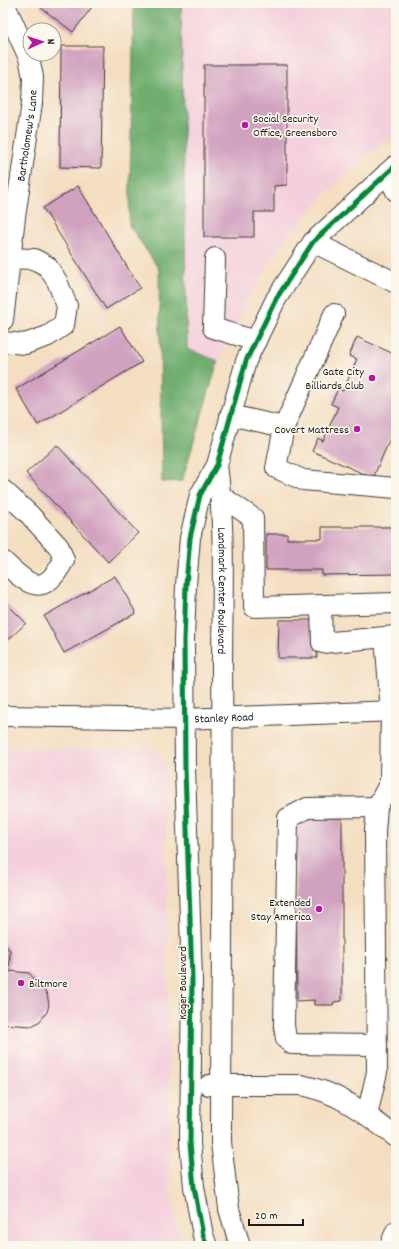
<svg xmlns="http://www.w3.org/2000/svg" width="399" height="1249" viewBox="0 0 399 1249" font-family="Dekko,sans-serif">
  <rect width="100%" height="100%" fill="#fbf7ec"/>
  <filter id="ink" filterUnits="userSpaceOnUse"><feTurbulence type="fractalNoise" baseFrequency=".025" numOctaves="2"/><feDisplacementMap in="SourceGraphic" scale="8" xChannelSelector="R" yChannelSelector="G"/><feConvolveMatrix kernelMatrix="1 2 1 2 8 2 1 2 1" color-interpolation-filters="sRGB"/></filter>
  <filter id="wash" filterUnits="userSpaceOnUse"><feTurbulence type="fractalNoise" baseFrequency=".012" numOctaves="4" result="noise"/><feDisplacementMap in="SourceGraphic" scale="16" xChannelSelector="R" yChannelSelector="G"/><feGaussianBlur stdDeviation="0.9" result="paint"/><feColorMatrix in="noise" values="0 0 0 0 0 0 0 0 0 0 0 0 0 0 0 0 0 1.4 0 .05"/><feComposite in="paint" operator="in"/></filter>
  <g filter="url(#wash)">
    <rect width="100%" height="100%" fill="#f4dec1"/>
    <!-- built -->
    <g fill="#f4cfdc">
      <polygon points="181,3 396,3 396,135 373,151 328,191 283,242 246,301 218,361 187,350"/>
      <polygon points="151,748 158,755 165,765 170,1185 176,1223 182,1246 3,1246 3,749"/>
    </g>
    <!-- forest -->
    <polygon fill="#70ad6e" stroke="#466445" points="134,3 181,3 187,349 218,361 182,481 162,482 159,269 129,225"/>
    <g id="blocks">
      <!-- building -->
      <g fill="#d1a1c0">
        <polygon points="43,3 95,3 73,32 40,7"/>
        <polygon points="61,46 103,46 101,168 60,167"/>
        <polygon points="204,65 287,65 287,185 274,186 274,212 254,212 254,237 204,237"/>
        <polygon points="3,75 6,83 3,84"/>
        <polygon points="78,186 140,288 106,309 43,208"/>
        <polygon points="120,326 142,362 38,425 16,389"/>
        <polygon points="357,337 396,355 396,425 373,478 312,451 318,438 323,441 338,407 331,404 338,389 343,391 357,359 349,356"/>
        <polygon points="57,445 138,533 108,562 26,473"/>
        <polygon points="322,527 396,527 396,574 322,575 322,570 266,570 266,534 287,534 287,539 322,539"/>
        <polygon points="115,576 136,613 64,653 44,616"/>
        <polygon points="3,600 26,623 3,645"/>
        <polygon points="279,620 317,620 317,658 278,658"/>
        <polygon points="328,811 328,818 342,818 342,1001 334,1002 333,1005 314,1005 314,1000 297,1001 296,818"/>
        <polygon points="3,942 10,951 9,971 29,973 47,994 49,1005 47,1012 40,1021 32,1026 3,1024"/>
      </g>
    </g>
  </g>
  <g filter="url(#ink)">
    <use href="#blocks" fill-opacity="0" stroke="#3c3935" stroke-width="1"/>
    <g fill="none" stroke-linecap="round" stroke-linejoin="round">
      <defs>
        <g id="minor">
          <polyline points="387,173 396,191"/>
          <polyline points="313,242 396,283"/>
          <polyline points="3,258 34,259 47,266 57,281 67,306 64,325 48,336 25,344 3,342"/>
          <polyline points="215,258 213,328 256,341"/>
          <path id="s1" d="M3,320L15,217L32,103L33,77L29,58L4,3"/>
          <polyline points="230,415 284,427 334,314"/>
          <polyline points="284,427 276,468 303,480 396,488"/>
          <path id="s2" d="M217,465C226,532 222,601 222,669C224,826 221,984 221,1142L229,1209L240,1246"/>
          <path d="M3,490L29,514L59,547L64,560C43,599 29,586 3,561"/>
          <polyline points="221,496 253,518 254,607 396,603"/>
          <polyline points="321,605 322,643 385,637"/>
          <path id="s3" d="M3,716L184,719L396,711"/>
          <polyline points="377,1045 292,1044 286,1039 284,1025 288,818 307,808 377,807"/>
          <path d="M209,1085H301C339,1092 366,1114 396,1137"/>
          <polyline points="367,1115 377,1072 375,831 377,807 390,782 391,711 385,637 396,636"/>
          <polyline points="207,1246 203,1235 194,1187 190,1143 192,979 185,769 184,640 186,585 190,538 200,495 217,465 246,361 276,299 313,242 396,165"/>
          <polyline points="390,1246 396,1231"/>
        </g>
      </defs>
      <!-- minor casing -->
      <use href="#minor" stroke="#3c3935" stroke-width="22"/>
      <!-- minor -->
      <use href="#minor" stroke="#fff" stroke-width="20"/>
      <defs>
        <polyline id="cycleway" points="207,1246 203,1235 194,1187 190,1143 192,979 185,769 184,640 186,585 190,538 200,495 217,465 246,361 276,299 313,242 396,165"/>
      </defs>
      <!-- cycleway casing -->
      <use href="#cycleway" stroke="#fbf7ec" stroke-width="8"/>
      <!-- cycleway -->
      <use href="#cycleway" stroke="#00873e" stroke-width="5"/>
    </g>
  </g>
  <!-- markers -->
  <g fill="#b5179e" stroke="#fbf7ec" stroke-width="1.5">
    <circle cx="245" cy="125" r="4"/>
    <circle cx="372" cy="378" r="4"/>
    <circle cx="357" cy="429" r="4"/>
    <circle cx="319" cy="909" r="4"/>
    <circle cx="21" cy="983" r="4"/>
  </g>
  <g text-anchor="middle" stroke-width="3.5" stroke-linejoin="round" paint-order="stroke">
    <!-- poi labels -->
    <g font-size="12" fill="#1c1c1c" stroke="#fbf7ec" text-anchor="end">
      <text x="253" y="122" text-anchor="start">Social Security<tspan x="253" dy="14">Office, Greensboro</tspan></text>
      <text x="364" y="375">Gate City<tspan x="364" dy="14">Billiards Club</tspan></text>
      <text x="349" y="433">Covert Mattress</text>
      <text x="311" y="906">Extended<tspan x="311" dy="14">Stay America</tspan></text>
      <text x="29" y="987" text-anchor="start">Biltmore</text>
    </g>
    <!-- street labels -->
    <g font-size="12" fill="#1c1c1c" stroke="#fbf7ec">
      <text dy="4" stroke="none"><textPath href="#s1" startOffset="186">Bartholomew's Lane</textPath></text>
      <text dy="4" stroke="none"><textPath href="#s2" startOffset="126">Landmark Center Boulevard</textPath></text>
      <text dy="4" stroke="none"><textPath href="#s3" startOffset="221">Stanley Road</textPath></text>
      <text transform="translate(182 983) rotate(-90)" y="4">Koger Boulevard</text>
    </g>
  </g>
  <!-- margin -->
  <rect width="399" height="1249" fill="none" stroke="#fbf7ec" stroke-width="16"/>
  <!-- north arrow -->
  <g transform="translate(42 42) rotate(87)"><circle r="19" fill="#fbf7ec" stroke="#a29f99"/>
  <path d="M0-3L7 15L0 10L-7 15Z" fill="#b5179e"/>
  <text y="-6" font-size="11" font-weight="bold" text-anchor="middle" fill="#1c1c1c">N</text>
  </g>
  <!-- scale -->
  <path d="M249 1219v6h54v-6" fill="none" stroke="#1c1c1c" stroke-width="2"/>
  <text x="255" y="1219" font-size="12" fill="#1c1c1c" stroke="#fbf7ec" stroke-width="3" paint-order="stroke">20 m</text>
</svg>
